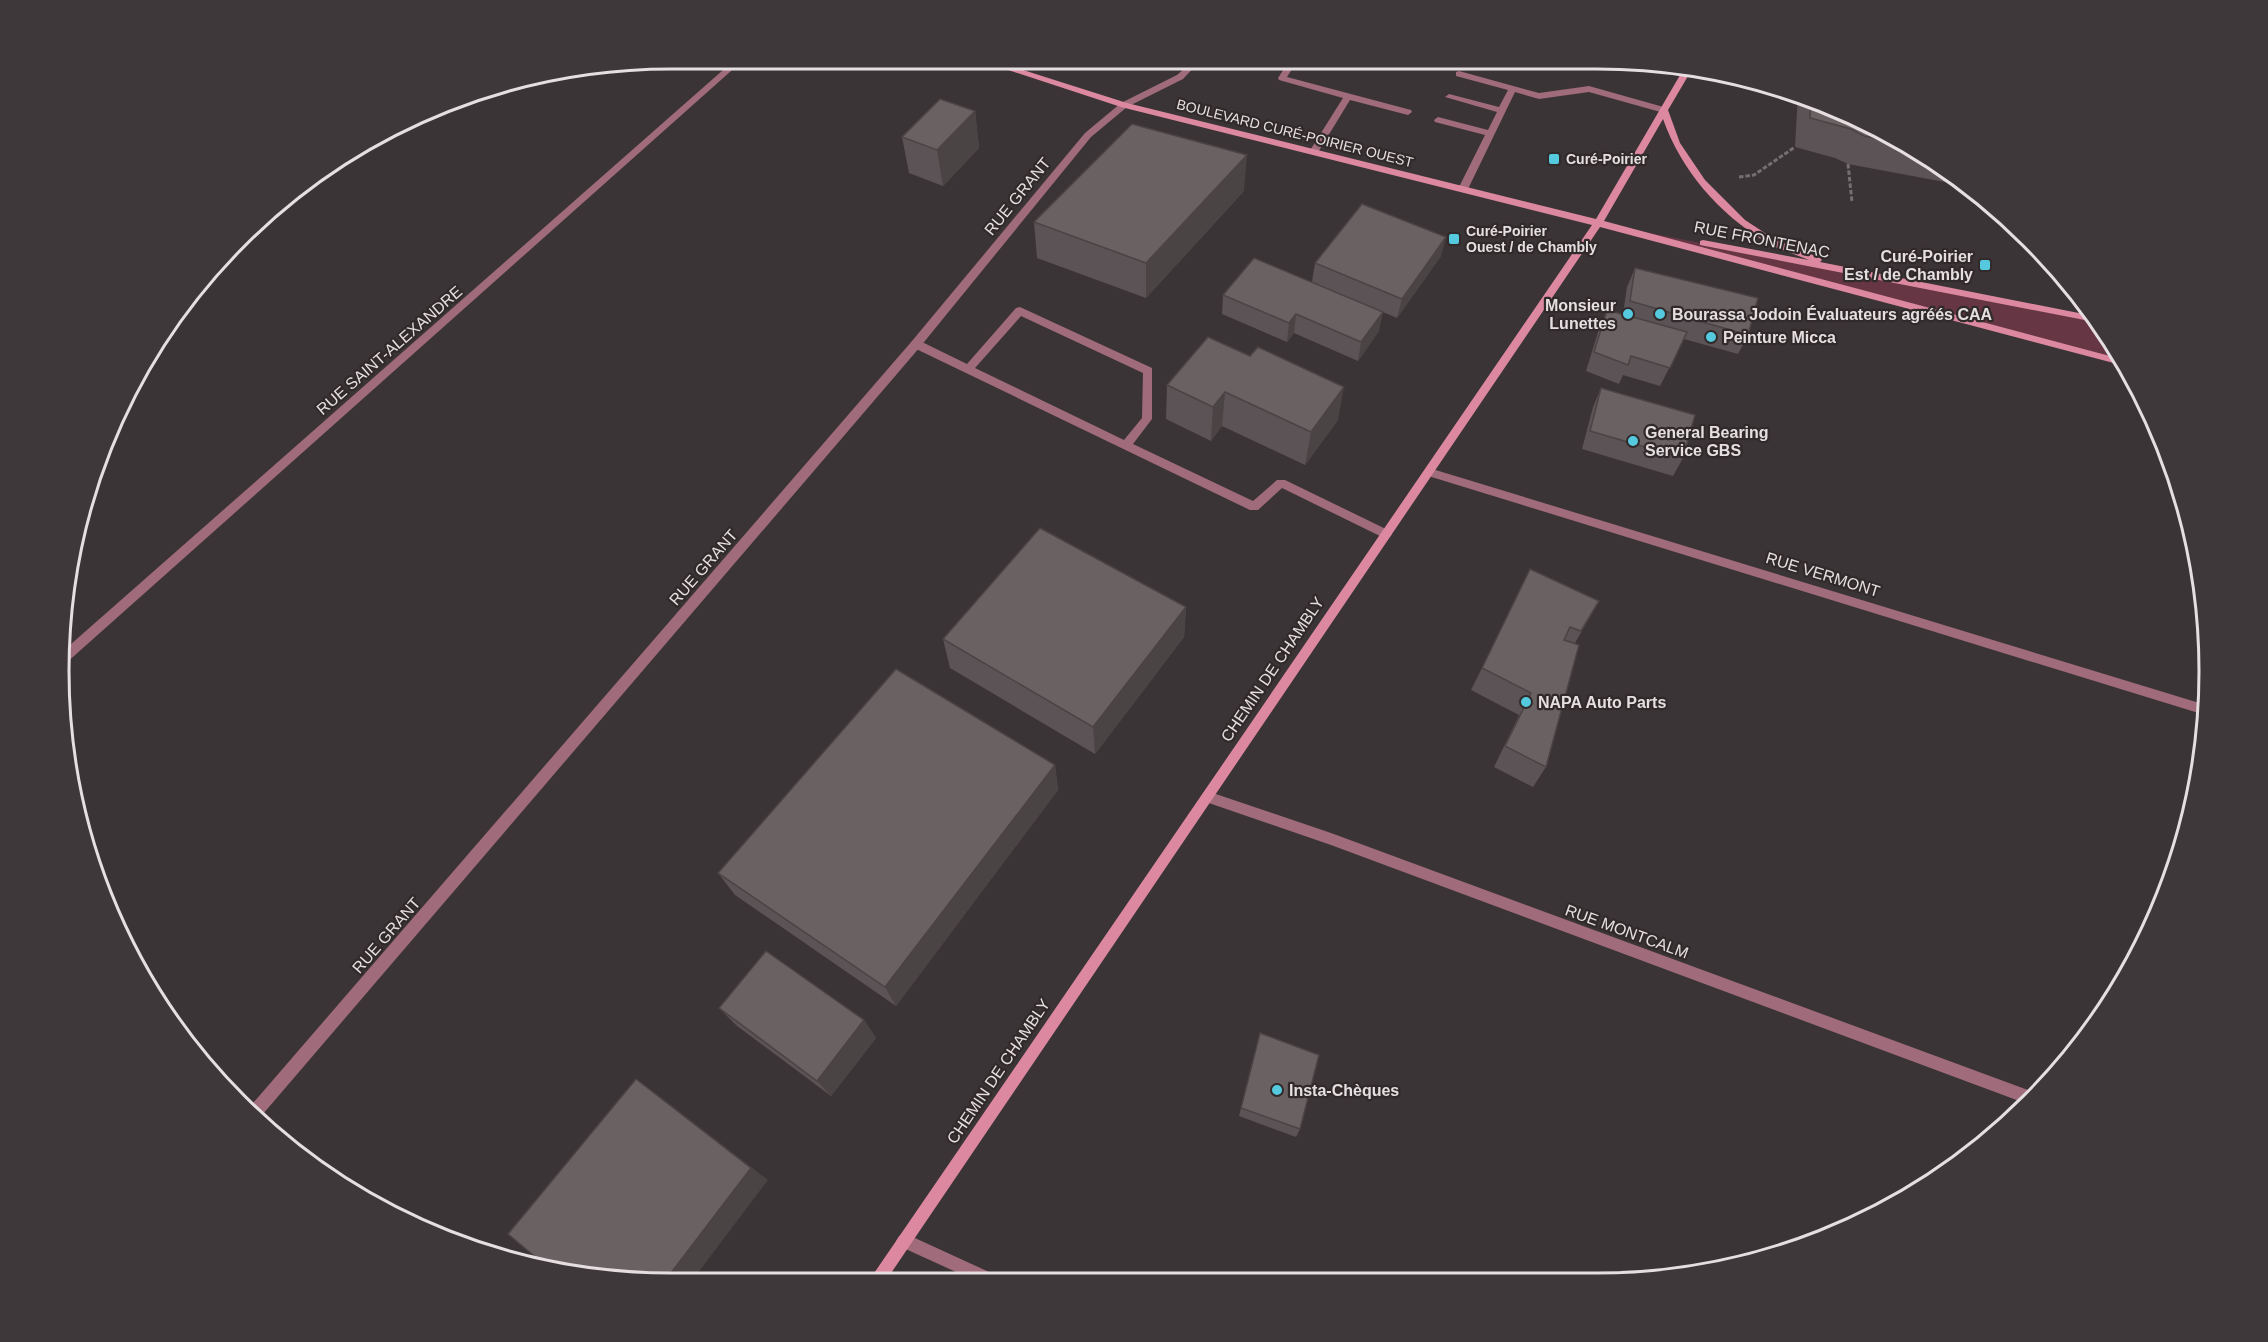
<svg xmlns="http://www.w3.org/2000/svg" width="2268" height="1342" viewBox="0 0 2268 1342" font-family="Arial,sans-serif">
  <rect width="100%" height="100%" fill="#3b3436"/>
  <!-- green -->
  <polygon fill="#663645" points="1598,223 2097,320 2106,330 2123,363"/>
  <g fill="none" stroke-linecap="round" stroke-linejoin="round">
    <!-- path -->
    <g stroke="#756f71" stroke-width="3" stroke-dasharray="4.5 2" stroke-linecap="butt">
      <polyline points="1848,164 1852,202"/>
      <polyline points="1739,177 1754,175 1795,147"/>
    </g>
    <!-- service -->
    <g fill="#a06b7a" fill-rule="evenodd">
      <polygon points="1289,61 1297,61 1287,77 1411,110 1412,112 1408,115 1350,100 1317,154 1311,154 1309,152 1343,98 1279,80 1278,78"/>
      <polygon points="1410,61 1423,61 1433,65 1429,68"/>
      <polygon points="1459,71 1539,93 1589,86 1667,108 1668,110 1664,113 1589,92 1539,99 1515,92 1468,189 1463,192 1458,189 1485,135 1435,122 1434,120 1438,117 1488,130 1497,112 1445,97 1449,94 1499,107 1508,90 1456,76 1456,72"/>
      <path d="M1020,307L1152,368V419L1133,444L1253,501L1277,480H1285L1390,531L1392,534L1390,537H1382L1282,488L1258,510H1250L912,347L911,344L912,341H920L967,364L1016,308ZM1021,316L1143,373L1142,418L1124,440L975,368Z"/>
    </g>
    <!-- minor -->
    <g fill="#a06b7a" fill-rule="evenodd">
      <polygon points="1200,61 1183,79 1127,107 1091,137 920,347 257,1121 247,1110 912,341 1085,133 1121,103 1177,75 1192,62"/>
      <polygon points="731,63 740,63 65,664 61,665 62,652"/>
      <polygon points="1429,468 2206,705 2205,715 1425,475 1424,472 1425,469"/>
      <polygon points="1207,791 1331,833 2039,1094 2030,1105 1331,845 1203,801 1201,797 1203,793"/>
      <polygon points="904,1233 1000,1277 1003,1282 978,1282 899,1246 896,1241 899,1236"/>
    </g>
    <!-- secondary -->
    <path fill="#dc88a1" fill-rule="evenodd" d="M984,62H998L1127,103L1596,219L1683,70L1691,71L1668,110L1680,143L1705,180L1745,220L1774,239L1820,258L1822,260L1820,262L2094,316L2100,323L1700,245V241L1703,240L1809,260C1795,254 1779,250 1766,242C1719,214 1681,170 1663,119L1604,221L2121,359L2125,366L1600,227L885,1282H868L1592,225L1121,107Z"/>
  </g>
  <!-- wall -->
  <g fill="#5b5355">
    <polygon points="1798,93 1937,162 1966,186 1848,164 1835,158 1795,147"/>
    <polygon points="975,111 979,148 943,186 909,173 902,137"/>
    <polygon points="1244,191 1146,298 1037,258 1034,222"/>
    <polygon points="1441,256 1397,318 1319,285 1379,331 1358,361 1294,333 1287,342 1222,314 1223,295 1312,282 1315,263"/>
    <polygon points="1635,268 1748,335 1738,354 1684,339 1660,386 1623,375 1619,384 1586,371 1599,329 1607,310 1623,314 1627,287"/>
    <polygon points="1208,337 1338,420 1305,465 1222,426 1211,441 1166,419 1167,385"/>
    <polygon points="1601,388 1683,458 1673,476 1582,449 1593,407"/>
    <polygon points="1599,601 1575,643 1546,767 1533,787 1494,767 1519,715 1471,690 1482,668"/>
    <polygon points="1186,607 1184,637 1095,754 950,668 943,639"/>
    <polygon points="1055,765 1058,790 896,1006 735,895 718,873"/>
    <polygon points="719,1008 864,1020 876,1038 831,1096 737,1026"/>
    <polygon points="1260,1033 1300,1129 1296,1137 1239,1116"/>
  </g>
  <!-- shaded-wall -->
  <g fill="#4a4445">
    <polygon points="975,111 979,148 943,186 937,150"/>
    <polygon points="1247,155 1244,191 1146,298 1146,263"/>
    <polygon points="1446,237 1441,256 1397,318 1402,299"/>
    <polygon points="1383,312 1379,331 1358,361 1361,342"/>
    <polygon points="1296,314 1294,333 1287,342 1289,323"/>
    <polygon points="1344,387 1338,420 1305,465 1311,432"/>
    <polygon points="1225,392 1222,426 1211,441 1213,407"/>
    <polygon points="1186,607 1184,637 1095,754 1093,727"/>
    <polygon points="1055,765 1058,790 896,1006 885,987"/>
    <polygon points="864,1020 876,1038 831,1096 817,1081"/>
    <polygon points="636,1079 658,1095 768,1180 691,1282 664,1282"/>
  </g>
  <!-- building -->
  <g fill="#6a6163" stroke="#4a4445" stroke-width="1.5">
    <polygon points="940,99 975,111 937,150 902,137"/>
    <polygon points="1811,99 1896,141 1864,136 1851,129 1810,118"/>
    <polygon points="1132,124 1247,155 1146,263 1034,222"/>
    <polygon points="1362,204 1446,237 1402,299 1315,263"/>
    <polygon points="1254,258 1383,312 1361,342 1296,314 1289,323 1223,295"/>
    <polygon points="1635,268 1758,298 1748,335 1630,301"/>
    <polygon points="1607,310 1687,332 1670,368 1631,356 1628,365 1594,352"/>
    <polygon points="1208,337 1250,356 1258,347 1344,387 1311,432 1225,392 1213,407 1167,385"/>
    <polygon points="1601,388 1695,415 1683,458 1590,431"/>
    <polygon points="1040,528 1186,607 1093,727 943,639"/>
    <polygon points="1530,569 1599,601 1581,631 1570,627 1564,640 1579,645 1546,767 1505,746 1531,693 1482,668"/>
    <polygon points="896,669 1055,765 885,987 718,873"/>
    <polygon points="766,951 864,1020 817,1081 719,1008"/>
    <polygon points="1260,1033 1319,1055 1300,1129 1241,1108"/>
    <polygon points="636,1079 751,1168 664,1282 631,1282 545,1265 508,1234"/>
  </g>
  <!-- markers -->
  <g fill="#55cade" stroke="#312a2b" stroke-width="2">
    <rect x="1548" y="153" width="12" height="12" rx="3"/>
    <rect x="1448" y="233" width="12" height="12" rx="3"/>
    <rect x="1979" y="259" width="12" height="12" rx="3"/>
    <circle cx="1628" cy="314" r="6"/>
    <circle cx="1660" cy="314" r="6"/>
    <circle cx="1711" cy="337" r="6"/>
    <circle cx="1633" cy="441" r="6"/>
    <circle cx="1526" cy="702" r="6"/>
    <circle cx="1277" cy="1090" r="6"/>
  </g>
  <g text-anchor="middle" stroke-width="4.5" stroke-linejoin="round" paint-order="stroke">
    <!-- far-street labels -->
    <g font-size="14" fill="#e5dfe1" stroke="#312a2b">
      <text transform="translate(1295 133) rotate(14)" y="5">BOULEVARD CURÉ-POIRIER OUEST</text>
    </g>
    <!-- far-poi labels -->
    <g font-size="14" font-weight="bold" fill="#e5dfe1" stroke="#312a2b" text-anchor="start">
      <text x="1566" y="164">Curé-Poirier</text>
      <text x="1466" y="236">Curé-Poirier<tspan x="1466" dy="16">Ouest / de Chambly</tspan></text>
    </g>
    <!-- street labels -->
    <g font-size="16" fill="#e5dfe1" stroke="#312a2b">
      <text transform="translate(1017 196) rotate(-51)" y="6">RUE GRANT</text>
      <text transform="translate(1762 239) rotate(11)" y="6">RUE FRONTENAC</text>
      <text transform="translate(389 350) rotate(-41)" y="6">RUE SAINT-ALEXANDRE</text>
      <text transform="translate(703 567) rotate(-49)" y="6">RUE GRANT</text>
      <text transform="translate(1823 574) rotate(17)" y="6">RUE VERMONT</text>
      <text transform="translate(1272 669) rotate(-56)" y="6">CHEMIN DE CHAMBLY</text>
      <text transform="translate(1627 931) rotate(20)" y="6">RUE MONTCALM</text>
      <text transform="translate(386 935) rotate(-49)" y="6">RUE GRANT</text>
      <text transform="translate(998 1071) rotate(-56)" y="6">CHEMIN DE CHAMBLY</text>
    </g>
    <!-- poi labels -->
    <g font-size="16" font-weight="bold" fill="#e5dfe1" stroke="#312a2b" text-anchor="start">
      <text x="1973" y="262" text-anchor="end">Curé-Poirier<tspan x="1973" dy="18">Est / de Chambly</tspan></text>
      <text x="1616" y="311" text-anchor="end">Monsieur<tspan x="1616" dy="18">Lunettes</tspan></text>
      <text x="1672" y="320">Bourassa Jodoin Évaluateurs agréés CAA</text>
      <text x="1723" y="343">Peinture Micca</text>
      <text x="1645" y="438">General Bearing<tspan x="1645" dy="18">Service GBS</tspan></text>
      <text x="1538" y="708">NAPA Auto Parts</text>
      <text x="1289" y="1096">Insta-Chèques</text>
    </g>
  </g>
  <!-- crop -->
  <path d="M0 0H2268V1342H0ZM671 69H1597A602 602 0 0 1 2199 671V671A602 602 0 0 1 1597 1273H671A602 602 0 0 1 69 671V671A602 602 0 0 1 671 69Z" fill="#3f383a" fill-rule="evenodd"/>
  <path fill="none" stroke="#e5dfe1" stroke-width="3" d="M671 69H1597A602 602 0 0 1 2199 671V671A602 602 0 0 1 1597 1273H671A602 602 0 0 1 69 671V671A602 602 0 0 1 671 69Z"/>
</svg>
